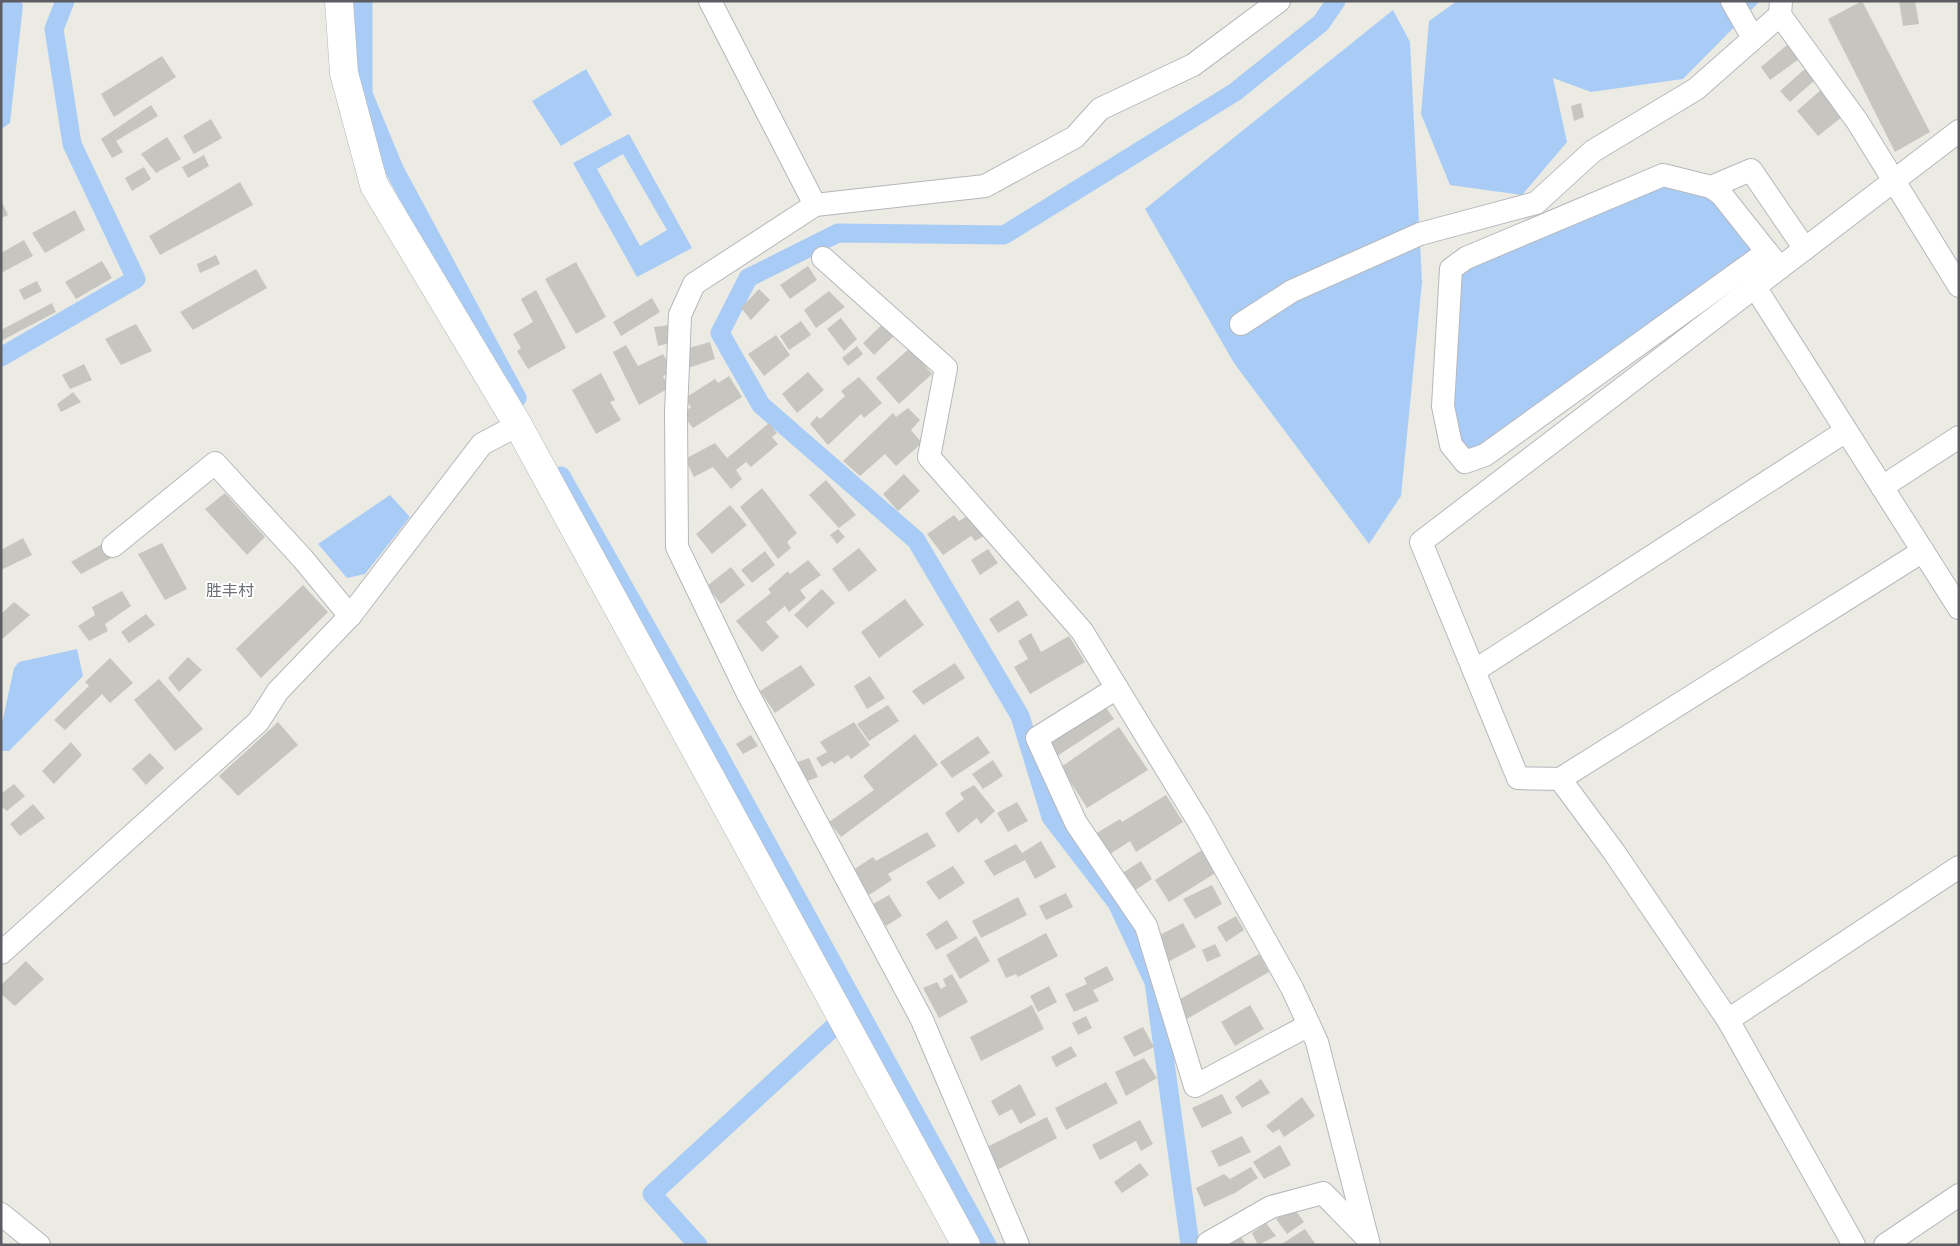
<svg xmlns="http://www.w3.org/2000/svg" width="1960" height="1246" viewBox="0 0 1960 1246" font-family="Rubik,'Noto Sans SC',sans-serif">
  <rect width="100%" height="100%" fill="#ecebe3"/>
  <!-- water -->
  <g fill="#a9ccf6" fill-rule="evenodd">
    <polygon points="1,1 21,1 23,5 10,123 1,129"/>
    <polygon points="1457,1 1760,1 1683,79 1591,92 1553,78 1567,142 1522,195 1450,185 1421,114 1429,21"/>
    <polygon points="1393,10 1410,42 1422,282 1401,496 1369,544 1234,363 1145,209"/>
    <polygon points="586,69 612,115 561,146 532,101"/>
    <path d="M629,134L692,248L637,277L573,163ZM623,154L667,230L640,246L597,169Z"/>
    <polygon points="1670,180 1699,186 1759,250 1476,455 1460,448 1449,411 1458,268"/>
    <polygon points="390,495 410,517 365,574 347,578 318,544"/>
    <polygon points="77,649 83,676 9,751 1,751 1,728 14,668 19,662"/>
  </g>
  <g fill="none" stroke-linecap="round" stroke-linejoin="round">
    <!-- canal -->
    <g stroke="#a9ccf6" stroke-width="19">
      <polyline points="363,1 363,94 394,169 517,398"/>
      <polyline points="1,357 136,279 72,144 54,29 65,1"/>
      <polyline points="561,476 717,752 987,1245"/>
      <polyline points="698,1245 652,1194 850,1012"/>
      <polyline points="1190,1245 1154,982 1117,903 1051,817 1020,716 916,540 761,405 720,333 748,278 838,233 1004,235 1235,92 1321,23 1336,1"/>
    </g>
  </g>
  <!-- building -->
  <g fill="#c7c5c0">
    <polygon points="1862,1 1930,132 1895,152 1828,19"/>
    <polygon points="1899,1 1915,1 1919,24 1903,26"/>
    <polygon points="1787,45 1799,59 1770,80 1761,67"/>
    <polygon points="162,56 176,77 114,117 101,94"/>
    <polygon points="1806,68 1815,80 1790,102 1780,91"/>
    <polygon points="1823,88 1842,117 1818,136 1797,111"/>
    <polygon points="1581,103 1584,117 1574,121 1571,106"/>
    <polygon points="151,105 158,116 116,141 123,152 112,158 101,139"/>
    <polygon points="211,119 222,138 194,154 183,136"/>
    <polygon points="167,137 181,159 156,173 141,154"/>
    <polygon points="204,155 209,166 188,178 182,167"/>
    <polygon points="144,167 151,179 132,191 125,178"/>
    <polygon points="240,182 253,205 160,255 149,236"/>
    <polygon points="1,200 8,215 1,218"/>
    <polygon points="75,210 85,230 45,253 32,233"/>
    <polygon points="24,240 33,256 1,273 1,253"/>
    <polygon points="216,255 220,264 200,273 197,264"/>
    <polygon points="102,261 112,278 76,299 65,282"/>
    <polygon points="576,262 606,317 576,334 545,279"/>
    <polygon points="808,266 817,280 790,299 780,285"/>
    <polygon points="256,269 267,288 193,330 180,312"/>
    <polygon points="37,281 42,291 24,300 19,290"/>
    <polygon points="759,289 770,300 751,320 741,308"/>
    <polygon points="536,290 566,348 528,369 517,351 521,348 513,334 533,322 521,299"/>
    <polygon points="829,291 845,307 816,328 804,310"/>
    <polygon points="652,298 660,312 621,336 613,322"/>
    <polygon points="52,303 56,312 1,341 1,330"/>
    <polygon points="841,318 857,339 844,351 827,329"/>
    <polygon points="801,321 811,335 789,350 780,336"/>
    <polygon points="886,321 897,333 874,355 863,343"/>
    <polygon points="136,324 152,351 121,365 105,339"/>
    <polygon points="670,325 674,342 658,346 654,327"/>
    <polygon points="776,335 790,355 764,376 748,354"/>
    <polygon points="710,342 715,359 688,368 682,350"/>
    <polygon points="626,345 638,366 663,354 673,372 663,376 669,388 639,405 613,352"/>
    <polygon points="857,346 863,354 848,366 842,358"/>
    <polygon points="910,348 932,374 899,404 876,378"/>
    <polygon points="84,364 92,380 70,389 62,375"/>
    <polygon points="808,372 824,390 797,413 782,394"/>
    <polygon points="601,373 615,400 610,402 621,420 596,434 572,390"/>
    <polygon points="729,376 742,397 693,428 682,414 691,407 685,398 715,379 718,383"/>
    <polygon points="859,377 882,403 864,418 861,414 828,445 810,424 817,416 820,419 845,396 841,391"/>
    <polygon points="73,392 81,402 61,412 57,404"/>
    <polygon points="908,408 920,420 911,430 922,443 896,466 885,454 860,476 843,461 893,413 896,417"/>
    <polygon points="769,423 777,433 772,437 778,444 751,467 746,462 736,470 742,479 731,489 713,467 694,477 685,459 715,443 727,458"/>
    <polygon points="904,474 920,491 898,511 883,494"/>
    <polygon points="826,480 856,515 839,528 809,495"/>
    <polygon points="762,488 797,533 787,542 791,548 778,559 740,507"/>
    <polygon points="225,493 265,537 247,555 205,509"/>
    <polygon points="730,505 747,525 712,554 696,534"/>
    <polygon points="972,513 987,534 975,541 971,536 943,555 927,534 954,515 959,521"/>
    <polygon points="838,529 845,537 837,544 830,535"/>
    <polygon points="23,538 32,555 1,570 1,550"/>
    <polygon points="162,543 187,589 165,600 138,554"/>
    <polygon points="102,544 111,558 81,574 71,562"/>
    <polygon points="859,548 877,570 849,592 832,569"/>
    <polygon points="988,549 998,563 980,575 971,560"/>
    <polygon points="765,551 775,565 752,583 741,570"/>
    <polygon points="808,560 821,575 800,590 806,598 789,612 785,606 766,622 779,637 762,652 736,621 771,593 768,589 788,571 790,574"/>
    <polygon points="731,567 745,585 721,604 707,586"/>
    <polygon points="303,585 328,612 261,678 236,649"/>
    <polygon points="822,589 835,603 807,628 794,615"/>
    <polygon points="122,591 131,606 105,624 108,631 89,641 78,626 95,615 92,607"/>
    <polygon points="905,599 924,625 879,658 861,632"/>
    <polygon points="1018,600 1028,615 998,633 989,619"/>
    <polygon points="14,602 30,615 1,640 1,614"/>
    <polygon points="146,614 155,625 129,643 121,632"/>
    <polygon points="1031,633 1041,652 1069,636 1085,662 1030,694 1014,667 1028,659 1018,641"/>
    <polygon points="188,657 202,670 179,692 168,678"/>
    <polygon points="110,658 133,683 110,703 102,694 65,730 54,720 89,686 85,682"/>
    <polygon points="955,663 965,678 923,705 912,691"/>
    <polygon points="801,665 815,685 775,713 760,691"/>
    <polygon points="870,676 885,698 867,709 854,686"/>
    <polygon points="159,679 203,729 175,751 134,700"/>
    <polygon points="888,705 899,721 869,741 857,724"/>
    <polygon points="1104,705 1114,719 1054,758 1044,742"/>
    <polygon points="278,722 298,745 238,796 219,776"/>
    <polygon points="854,722 870,745 851,759 848,755 834,764 832,761 822,767 816,758 827,752 820,742"/>
    <polygon points="1119,727 1148,770 1087,808 1061,767"/>
    <polygon points="915,734 938,765 841,837 829,822 874,790 863,776"/>
    <polygon points="751,735 758,746 743,754 736,744"/>
    <polygon points="978,736 990,753 952,778 940,762"/>
    <polygon points="71,742 82,755 54,784 42,771"/>
    <polygon points="150,753 164,768 146,785 132,769"/>
    <polygon points="809,758 818,777 805,782 795,763"/>
    <polygon points="993,760 1003,776 983,789 972,774"/>
    <polygon points="14,784 25,796 7,811 1,806 1,794"/>
    <polygon points="974,785 995,811 981,824 977,818 958,833 945,813 964,799 960,793"/>
    <polygon points="1166,795 1183,822 1136,852 1130,841 1104,858 1090,837 1120,819 1122,822"/>
    <polygon points="1017,802 1028,821 1008,832 997,813"/>
    <polygon points="33,804 45,818 20,836 10,824"/>
    <polygon points="927,832 936,846 888,874 892,880 869,895 853,870 873,857 876,861"/>
    <polygon points="1041,841 1056,867 1035,879 1025,860 994,876 984,861 1016,844 1022,853"/>
    <polygon points="1202,850 1217,872 1169,902 1155,880"/>
    <polygon points="1141,861 1152,879 1131,893 1118,876"/>
    <polygon points="953,866 965,883 939,900 926,882"/>
    <polygon points="1212,885 1222,904 1195,919 1183,899"/>
    <polygon points="1066,893 1073,907 1046,920 1039,906"/>
    <polygon points="889,895 902,916 886,926 873,904"/>
    <polygon points="1018,897 1027,915 981,938 972,921"/>
    <polygon points="1236,916 1244,930 1226,942 1217,927"/>
    <polygon points="947,920 958,938 936,950 926,934"/>
    <polygon points="1183,923 1196,947 1168,962 1156,937"/>
    <polygon points="1046,933 1058,956 1018,977 1016,974 1006,978 997,959"/>
    <polygon points="976,936 990,961 960,979 946,955"/>
    <polygon points="1215,944 1221,956 1207,962 1202,950"/>
    <polygon points="1259,954 1269,972 1185,1020 1175,1002"/>
    <polygon points="26,961 44,979 15,1006 1,994 1,985"/>
    <polygon points="1107,966 1114,980 1093,990 1099,1001 1074,1012 1065,994 1087,984 1084,978"/>
    <polygon points="952,974 968,1002 939,1018 923,988 937,982 941,989 946,986 943,979"/>
    <polygon points="1049,986 1057,1002 1038,1012 1030,996"/>
    <polygon points="1032,1005 1044,1029 981,1061 970,1037"/>
    <polygon points="1250,1005 1264,1029 1235,1046 1221,1022"/>
    <polygon points="1086,1016 1092,1028 1078,1035 1072,1023"/>
    <polygon points="1143,1027 1154,1047 1134,1057 1123,1037"/>
    <polygon points="1071,1046 1077,1056 1056,1067 1051,1057"/>
    <polygon points="1144,1058 1157,1078 1126,1096 1115,1072"/>
    <polygon points="1261,1079 1270,1093 1242,1108 1235,1097"/>
    <polygon points="1106,1082 1118,1103 1066,1130 1055,1108"/>
    <polygon points="1020,1084 1036,1115 1020,1124 1012,1109 999,1116 991,1101"/>
    <polygon points="1222,1094 1232,1113 1202,1128 1192,1108"/>
    <polygon points="1302,1097 1315,1116 1284,1137 1279,1129 1273,1133 1266,1126"/>
    <polygon points="1047,1117 1057,1138 997,1170 987,1147"/>
    <polygon points="1140,1120 1153,1144 1141,1151 1136,1141 1100,1160 1092,1145"/>
    <polygon points="1242,1136 1251,1152 1219,1167 1211,1151"/>
    <polygon points="1280,1145 1291,1165 1264,1179 1253,1162"/>
    <polygon points="1140,1163 1149,1175 1122,1193 1114,1182"/>
    <polygon points="1251,1167 1258,1178 1235,1193 1204,1207 1196,1188 1224,1174 1230,1179"/>
    <polygon points="1293,1207 1304,1222 1287,1234 1276,1219"/>
    <polygon points="1266,1223 1276,1236 1258,1245 1252,1233"/>
    <polygon points="1305,1229 1316,1245 1280,1245"/>
    <polygon points="1241,1237 1246,1245 1229,1245"/>
  </g>
  <g fill="none" stroke-linecap="round" stroke-linejoin="round">
    <defs>
      <g id="minor">
        <polyline points="710,1 815,205"/>
        <polyline points="1732,1 1753,38"/>
        <polyline points="1781,1 1780,15 1857,121 1959,286"/>
        <polyline points="1711,187 1721,194 1767,252"/>
        <polyline points="823,258 946,368 929,457 1082,631 1199,822 1292,988 1317,1042 1369,1245"/>
        <polyline points="1780,268 1767,252 1485,455 1465,462 1451,445 1443,406 1451,269 1466,258 1663,175 1711,187 1751,170 1805,249"/>
        <polyline points="1755,287 1959,608"/>
        <polyline points="1241,324 1292,291 1420,234 1536,203 1593,151 1696,89 1780,15"/>
        <polyline points="1882,487 1959,437"/>
        <polyline points="113,546 215,463 303,559 350,616"/>
        <polyline points="1923,551 1560,779 1518,778 1421,542 1959,131"/>
        <polyline points="1474,671 1846,431"/>
        <polyline points="1117,688 1037,738 1076,823 1146,926 1195,1086 1309,1025"/>
        <polyline points="1560,779 1614,852 1728,1020 1854,1245"/>
        <polyline points="1,953 258,722 278,691 350,616 482,444 518,425"/>
        <polyline points="1728,1020 1959,867"/>
        <polyline points="1,1214 39,1245"/>
        <polyline points="1018,1245 922,1020 747,692 677,547 676,413 680,315 694,284 815,205 985,186 1075,137 1100,109 1193,65 1279,1"/>
        <polyline points="1208,1245 1208,1243 1271,1207 1323,1193 1367,1238"/>
        <polyline points="1885,1245 1959,1195"/>
      </g>
      <polyline id="tertiary" points="339,1 344,73 374,185 518,425 966,1245"/>
    </defs>
    <!-- minor casing -->
    <use href="#minor" stroke="#b5b7bc" stroke-width="24"/>
    <!-- tertiary casing -->
    <use href="#tertiary" stroke="#b5b7bc" stroke-width="29"/>
    <!-- minor -->
    <use href="#minor" stroke="#fff" stroke-width="22"/>
    <!-- tertiary -->
    <use href="#tertiary" stroke="#fff" stroke-width="28"/>
  </g>
  <g text-anchor="middle" stroke-width="4" stroke-linejoin="round" paint-order="stroke">
    <!-- quarter labels -->
    <g font-size="16" fill="#6c6f74" stroke="#fff">
      <text x="230" y="596">胜丰村</text>
    </g>
  </g>
  <!-- border -->
  <rect width="1960" height="1246" fill="none" stroke="#5b5d62" stroke-width="5"/>
</svg>
